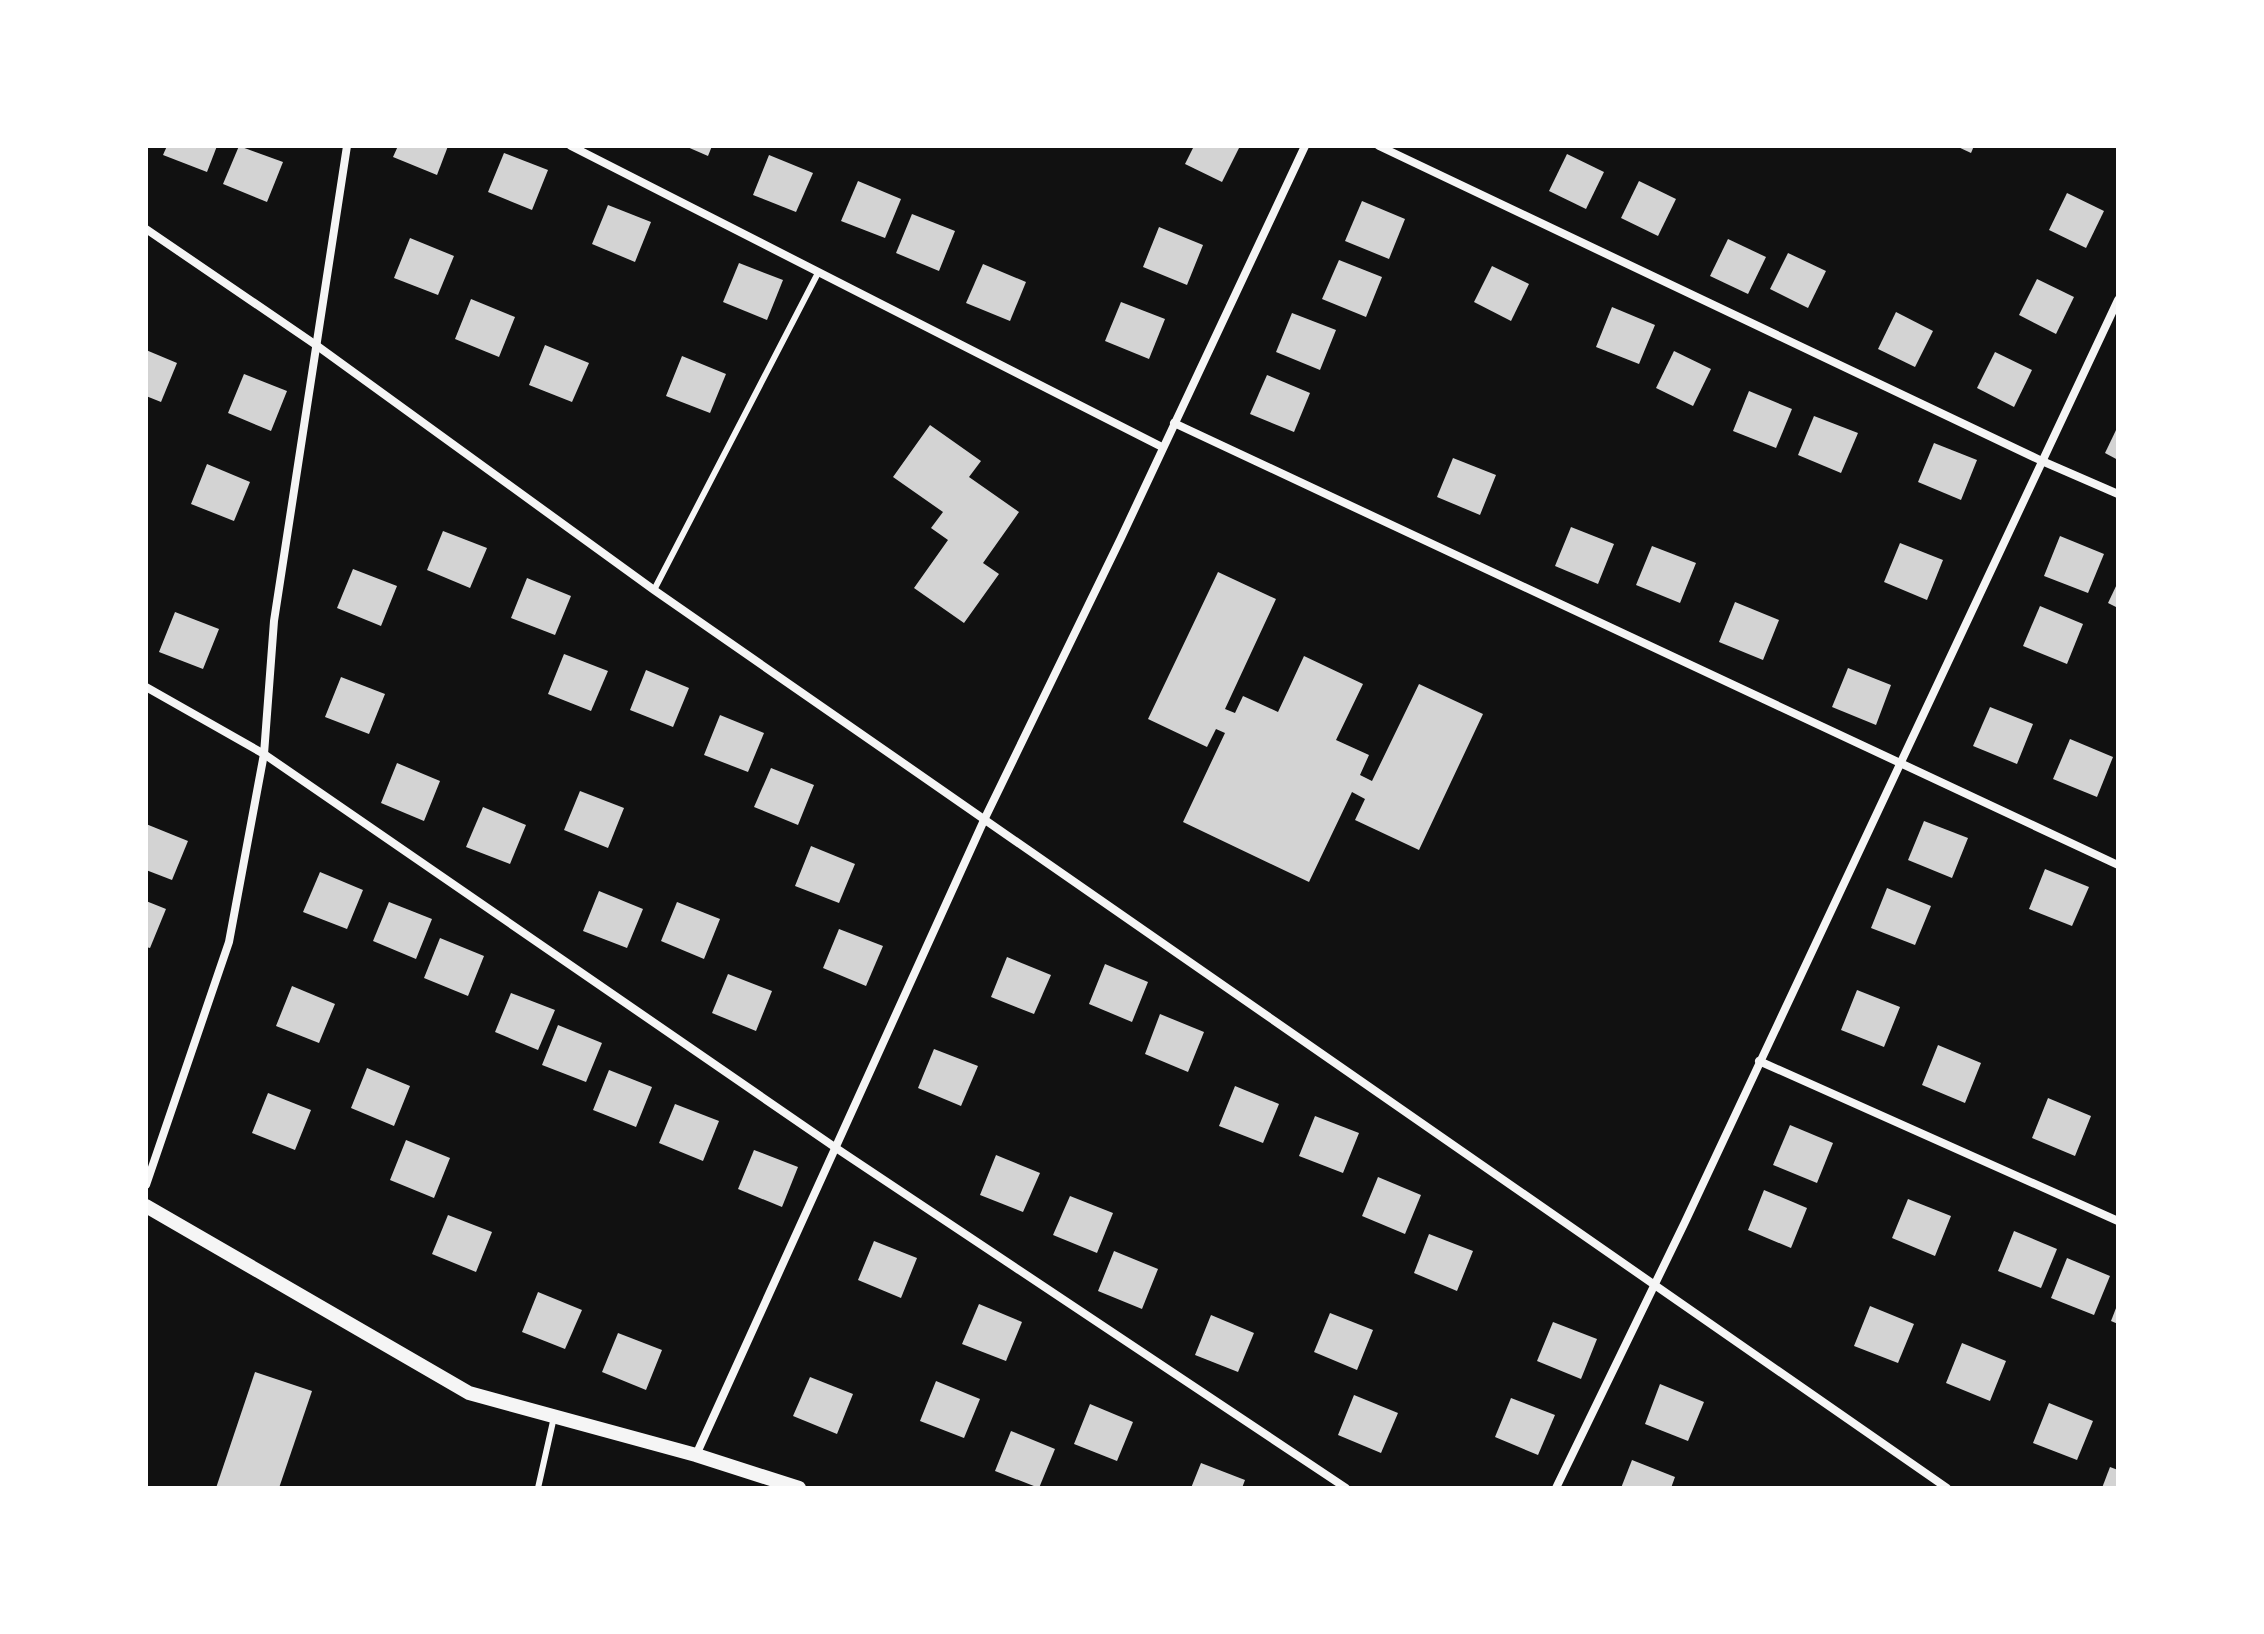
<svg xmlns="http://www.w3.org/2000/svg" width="2264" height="1634" viewBox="0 0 2264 1634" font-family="'Fira Sans',sans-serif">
  <rect width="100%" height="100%" fill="#111"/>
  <!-- building -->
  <g fill="#d3d3d3">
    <polygon points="167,146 217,146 207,172 163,155"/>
    <polygon points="239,146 283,162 267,202 223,184"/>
    <polygon points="398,146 448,146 437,175 393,157"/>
    <polygon points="685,146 712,146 708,156"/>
    <polygon points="1194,146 1240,146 1222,182 1185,164"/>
    <polygon points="1956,146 1974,146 1971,153"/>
    <polygon points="504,153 548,170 532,210 488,192"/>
    <polygon points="1567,154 1604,172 1586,209 1549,191"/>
    <polygon points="769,155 813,173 796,212 753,195"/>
    <polygon points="858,181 901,199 885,238 841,221"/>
    <polygon points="1639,181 1676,199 1658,236 1621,218"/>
    <polygon points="2067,193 2104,211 2086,248 2049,230"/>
    <polygon points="1362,201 1405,219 1389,259 1345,241"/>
    <polygon points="608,205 651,222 635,262 592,244"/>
    <polygon points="912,214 955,231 939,271 896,253"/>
    <polygon points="1159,227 1203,245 1187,285 1143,267"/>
    <polygon points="410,238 454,256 438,295 394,278"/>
    <polygon points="1728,239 1766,257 1748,294 1710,276"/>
    <polygon points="1788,253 1826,271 1808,308 1770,289"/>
    <polygon points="1339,260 1382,277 1366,317 1322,299"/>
    <polygon points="739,263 783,280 767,320 723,302"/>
    <polygon points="983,264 1026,282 1010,321 966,303"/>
    <polygon points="1492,266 1529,284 1511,321 1474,302"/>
    <polygon points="2037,279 2074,297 2056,334 2019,315"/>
    <polygon points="471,299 515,317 499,357 455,339"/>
    <polygon points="1121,302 1165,319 1149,359 1105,341"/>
    <polygon points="1612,307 1655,325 1639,364 1596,347"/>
    <polygon points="1896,312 1933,331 1915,367 1878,349"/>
    <polygon points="1292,313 1336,330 1320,370 1276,352"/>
    <polygon points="545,345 589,363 572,402 529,385"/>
    <polygon points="146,350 177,363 161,402 146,396"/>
    <polygon points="1674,351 1711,369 1693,406 1656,388"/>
    <polygon points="1995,352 2032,370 2014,407 1977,388"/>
    <polygon points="682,356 726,374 710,413 666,396"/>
    <polygon points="244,374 287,391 271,431 228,413"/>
    <polygon points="1267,375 1310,393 1294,432 1250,414"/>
    <polygon points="1749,391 1792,409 1776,448 1733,431"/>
    <polygon points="1814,416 1858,433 1841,473 1798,455"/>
    <polygon points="930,425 981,461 969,477 1019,512 983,563 999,574 964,623 914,588 948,540 931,528 943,512 893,477"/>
    <polygon points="2118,426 2118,460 2105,453"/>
    <polygon points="1934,443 1977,460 1961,500 1918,482"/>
    <polygon points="1453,458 1496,475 1480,515 1437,497"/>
    <polygon points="207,464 250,482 234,521 191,504"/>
    <polygon points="1571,527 1614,544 1598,584 1555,566"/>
    <polygon points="443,531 487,548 470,588 427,570"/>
    <polygon points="2060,536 2104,554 2088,593 2044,576"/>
    <polygon points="1900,543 1943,560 1927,600 1884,582"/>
    <polygon points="1652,546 1696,563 1680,603 1636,585"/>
    <polygon points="353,569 397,586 381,626 337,608"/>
    <polygon points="1218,572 1276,599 1225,709 1235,713 1243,696 1278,712 1304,656 1363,684 1336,740 1369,755 1360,775 1372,781 1419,684 1483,714 1419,850 1355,820 1365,799 1352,792 1309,882 1183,822 1225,733 1216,729 1207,747 1148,719"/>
    <polygon points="527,578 571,596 555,635 511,618"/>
    <polygon points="2118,582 2118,608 2108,603"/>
    <polygon points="1735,602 1779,620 1763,660 1719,642"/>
    <polygon points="2040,606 2083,624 2067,664 2023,646"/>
    <polygon points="175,612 219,629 203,669 159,652"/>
    <polygon points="564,654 608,671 591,711 548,694"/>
    <polygon points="1848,668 1891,685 1876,725 1832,707"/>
    <polygon points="646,670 689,688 673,727 630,710"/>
    <polygon points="341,677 385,694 369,734 325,717"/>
    <polygon points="1990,707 2033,724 2017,764 1973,746"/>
    <polygon points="720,715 764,733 748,772 704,755"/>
    <polygon points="2070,739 2113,757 2097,797 2053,779"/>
    <polygon points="397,763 440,781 424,821 381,803"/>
    <polygon points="771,768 814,785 798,825 754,807"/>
    <polygon points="580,791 624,808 608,848 564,830"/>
    <polygon points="483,807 526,825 510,864 466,847"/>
    <polygon points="1924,821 1968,838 1952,878 1908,860"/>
    <polygon points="146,824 188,841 172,880 146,870"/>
    <polygon points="811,846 855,864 839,903 795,886"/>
    <polygon points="2045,869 2089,887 2072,926 2029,909"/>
    <polygon points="320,872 363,890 347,929 303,912"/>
    <polygon points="1887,888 1931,906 1915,945 1871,928"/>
    <polygon points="599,891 643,909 627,948 583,931"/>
    <polygon points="146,901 166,909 150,948 146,947"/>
    <polygon points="389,902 432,919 416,959 373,941"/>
    <polygon points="677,902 720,919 704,959 661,941"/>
    <polygon points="839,929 883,946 866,986 823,968"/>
    <polygon points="440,938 484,956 468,996 424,978"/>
    <polygon points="1007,957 1051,975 1034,1014 991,997"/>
    <polygon points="1105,964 1148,982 1132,1022 1089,1004"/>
    <polygon points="728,974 772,991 756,1031 712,1013"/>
    <polygon points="292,986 335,1004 319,1043 276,1026"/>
    <polygon points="1857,990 1900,1007 1884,1047 1841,1030"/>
    <polygon points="511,993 555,1010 538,1050 495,1032"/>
    <polygon points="1160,1014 1204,1032 1188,1072 1145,1054"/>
    <polygon points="558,1025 602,1043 586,1082 542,1065"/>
    <polygon points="1938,1045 1981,1063 1965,1103 1922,1085"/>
    <polygon points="934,1049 978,1066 961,1106 918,1088"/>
    <polygon points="367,1068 410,1086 394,1126 351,1108"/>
    <polygon points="609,1070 652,1087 636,1127 593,1110"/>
    <polygon points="1235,1086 1279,1104 1263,1143 1219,1126"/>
    <polygon points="268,1093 311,1110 295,1150 252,1133"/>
    <polygon points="2048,1098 2091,1116 2075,1156 2032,1138"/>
    <polygon points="675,1104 719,1121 703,1161 659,1143"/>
    <polygon points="1315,1116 1359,1133 1343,1173 1299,1156"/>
    <polygon points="1790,1125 1833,1143 1817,1183 1773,1165"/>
    <polygon points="406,1140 450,1158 434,1198 390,1180"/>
    <polygon points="754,1150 798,1167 782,1207 738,1189"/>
    <polygon points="996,1155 1040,1173 1023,1212 980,1195"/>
    <polygon points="1378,1177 1421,1195 1405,1234 1362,1216"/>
    <polygon points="1764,1190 1807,1208 1791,1248 1748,1230"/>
    <polygon points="1070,1196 1113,1213 1097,1253 1053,1235"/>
    <polygon points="1908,1199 1951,1216 1935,1256 1892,1238"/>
    <polygon points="448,1215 492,1232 476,1272 432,1254"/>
    <polygon points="2014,1231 2057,1249 2041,1288 1998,1271"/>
    <polygon points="1429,1234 1473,1251 1457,1291 1414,1273"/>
    <polygon points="874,1241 917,1258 901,1298 858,1280"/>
    <polygon points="1114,1251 1158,1269 1142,1309 1098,1291"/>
    <polygon points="2067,1258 2110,1276 2094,1315 2051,1298"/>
    <polygon points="538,1292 582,1310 565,1349 522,1332"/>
    <polygon points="2118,1303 2118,1324 2111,1321"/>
    <polygon points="979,1304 1022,1322 1006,1361 962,1344"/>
    <polygon points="1870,1306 1914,1324 1898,1363 1854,1346"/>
    <polygon points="1330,1313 1373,1330 1357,1370 1314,1352"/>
    <polygon points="1211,1315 1254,1333 1238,1372 1195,1355"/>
    <polygon points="1553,1322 1597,1339 1581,1379 1537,1361"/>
    <polygon points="618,1333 662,1350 646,1390 602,1372"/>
    <polygon points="1962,1343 2006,1361 1990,1401 1946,1383"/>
    <polygon points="255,1372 312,1391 279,1488 216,1488"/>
    <polygon points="810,1377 853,1394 837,1434 793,1416"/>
    <polygon points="936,1381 980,1399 964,1438 920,1421"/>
    <polygon points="1660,1384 1704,1402 1688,1441 1645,1424"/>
    <polygon points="1354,1395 1398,1413 1381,1453 1338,1435"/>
    <polygon points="1511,1398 1555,1415 1538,1455 1495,1437"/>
    <polygon points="2049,1403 2093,1421 2077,1460 2033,1443"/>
    <polygon points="1090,1404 1133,1422 1117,1461 1074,1444"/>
    <polygon points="1011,1431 1055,1449 1039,1488 995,1471"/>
    <polygon points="1632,1460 1675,1477 1671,1488 1621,1488"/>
    <polygon points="1201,1463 1245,1480 1242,1488 1191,1488"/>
    <polygon points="2110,1467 2118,1470 2118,1488 2102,1488"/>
  </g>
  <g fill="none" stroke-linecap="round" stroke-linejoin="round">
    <!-- service -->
    <g stroke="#f5f5f5" stroke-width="6">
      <polyline points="654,590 818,273"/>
      <polyline points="538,1488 554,1417"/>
    </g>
    <!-- minor -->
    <g stroke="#f5f5f5" stroke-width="8">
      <polyline points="571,146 1162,447"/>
      <polyline points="1379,146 2042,461 2118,494"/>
      <polyline points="146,229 316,345 654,590 1947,1488"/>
      <polyline points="1174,423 2118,865"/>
      <polyline points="146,687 264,754 836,1148 1346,1488"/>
      <polyline points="1759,1061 2118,1221"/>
      <polyline points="146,1185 229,942 264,754 274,621 347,146"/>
      <polyline points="696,1455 985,818 1121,538 1305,146"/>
      <polyline points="1556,1488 1685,1222 2118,300"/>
    </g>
    <!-- tertiary -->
    <polyline stroke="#f5f5f5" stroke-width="14" points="146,1206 469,1393 696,1455 799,1488"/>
  </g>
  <!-- border -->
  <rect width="2264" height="1634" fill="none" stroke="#ffffff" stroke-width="296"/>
</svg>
